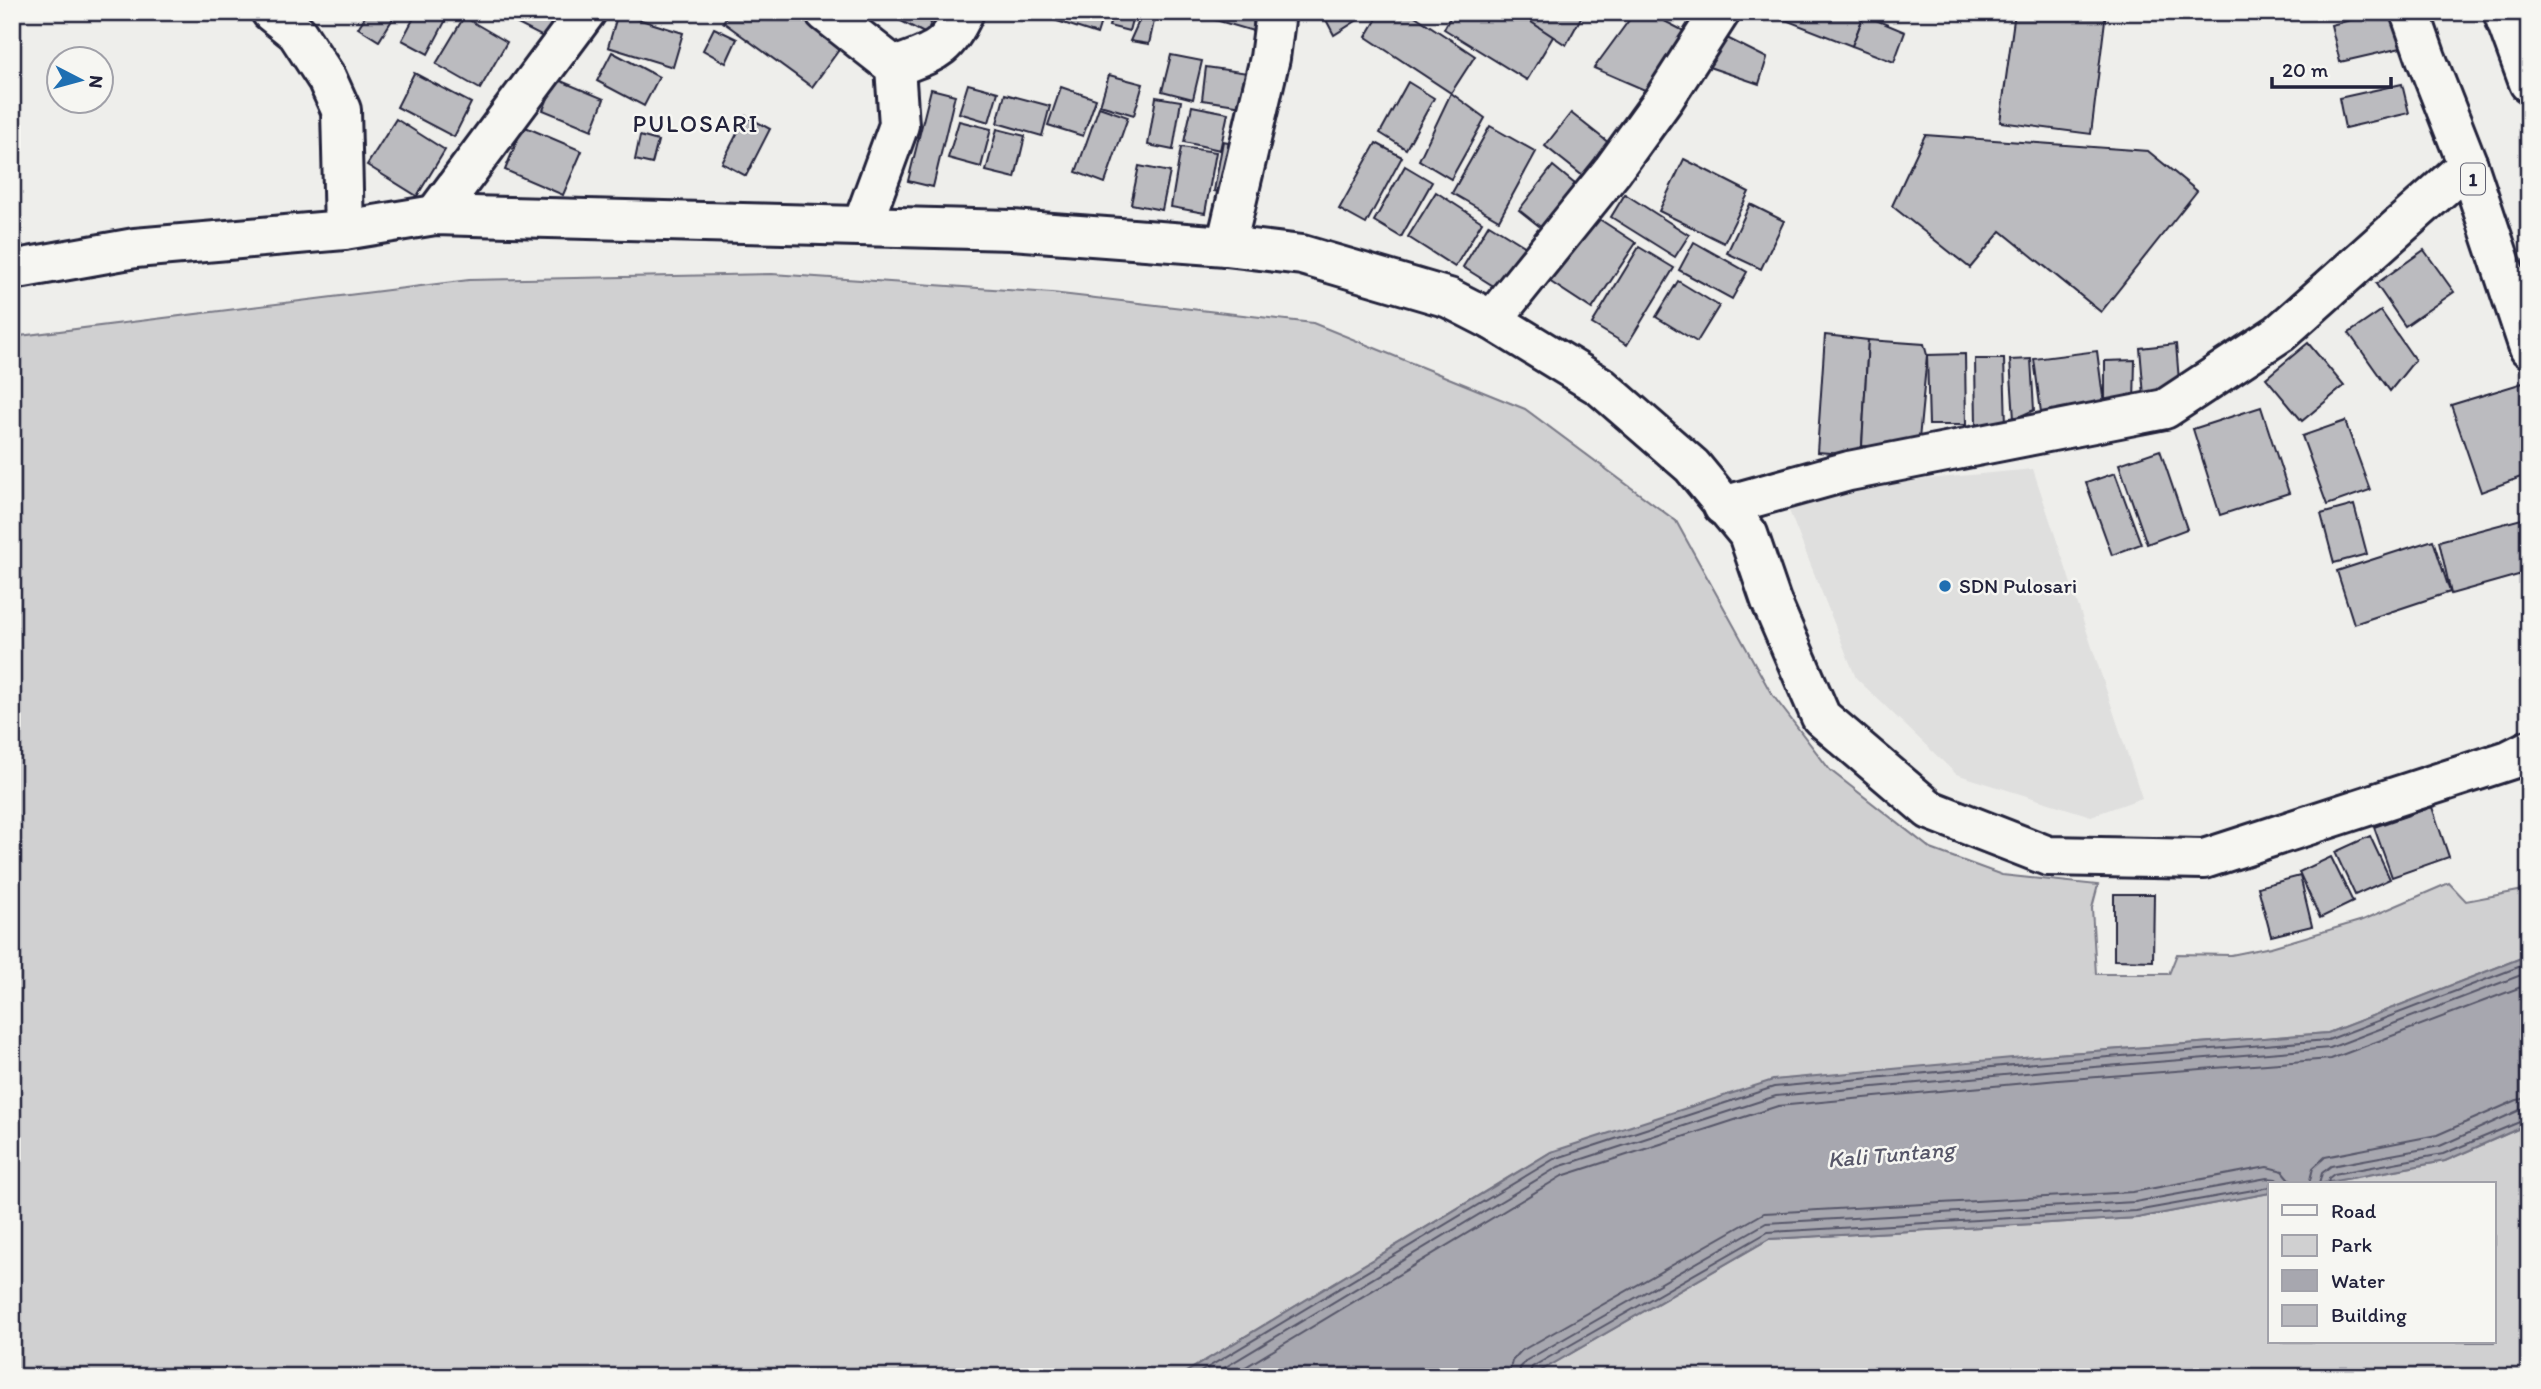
<svg xmlns="http://www.w3.org/2000/svg" width="2541" height="1389" viewBox="0 0 2541 1389" font-family="Itim,sans-serif">
  <rect width="100%" height="100%" fill="#eeeeeb"/>
  <filter id="ink" filterUnits="userSpaceOnUse"><feTurbulence type="fractalNoise" baseFrequency=".0143" numOctaves="2"/><feDisplacementMap in="SourceGraphic" scale="14" xChannelSelector="R" yChannelSelector="G"/><feConvolveMatrix kernelMatrix="1 2 1 2 8 2 1 2 1" color-interpolation-filters="sRGB"/></filter>
  <g filter="url(#ink)">
    <!-- built -->
    <polygon fill="#dfdfde" points="2033,469 2142,798 2091,816 1956,774 1856,678 1782,493"/>
    <!-- green -->
    <g fill="#d0d0d1" stroke="#797986" stroke-width="2">
      <polygon points="772,274 1052,293 1313,323 1525,409 1676,521 1771,693 1830,770 1931,849 2002,875 2098,885 2092,908 2096,974 2169,974 2177,954 2231,955 2271,947 2363,920 2449,883 2466,901 2529,889 2529,955 2328,1033 2056,1054 1551,1152 1178,1377 12,1377 12,337 469,280"/>
      <polygon points="2529,1124 2529,1377 1530,1377 1769,1239 2137,1218 2270,1193 2270,1342 2494,1342 2494,1184 2318,1184 2445,1161"/>
    </g>
    <!-- water -->
    <polygon fill="#a7a7af" stroke="#727281" stroke-width="2" points="2529,955 2529,1124 2445,1161 2318,1184 2270,1184 2270,1193 2137,1218 1769,1239 1530,1377 1178,1377 1551,1152 1773,1080 2056,1054 2328,1033"/>
    <g fill="none" stroke-linecap="round" stroke-linejoin="round">
      <!-- shore -->
      <g stroke="#575769" stroke-width="2">
        <polyline points="2309,1184 2313,1168 2325,1157 2437,1135 2517,1100 2529,1098"/>
        <polyline points="2319,1184 2322,1173 2331,1166 2440,1146 2520,1110 2529,1109"/>
        <polyline points="2328,1184 2329,1178 2334,1174 2443,1154 2529,1118"/>
        <polyline points="1192,1377 1554,1159 1774,1087 2057,1061 2328,1040 2529,963"/>
        <polyline points="1209,1377 1558,1167 1776,1096 2057,1070 2330,1048 2529,972"/>
        <polyline points="1229,1377 1562,1176 1778,1106 2058,1080 2331,1059 2529,984"/>
        <polyline points="1508,1377 1512,1361 1521,1351 1764,1213 2133,1192 2267,1167 2283,1171 2294,1184"/>
        <polyline points="1519,1377 1520,1368 1527,1360 1766,1223 2135,1202 2267,1178 2276,1179 2282,1184"/>
        <polyline points="1528,1377 1532,1367 1768,1232 2136,1211 2270,1187"/>
      </g>
    </g>
    <!-- building -->
    <g fill="#bbbbbf" stroke="#22223b" stroke-width="2">
      <polygon points="368,12 397,12 379,41 358,28"/>
      <polygon points="417,12 445,12 449,14 428,54 402,40"/>
      <polygon points="504,12 560,12 547,39 502,16"/>
      <polygon points="730,12 794,12 841,47 812,87 723,22"/>
      <polygon points="884,12 936,12 926,34"/>
      <polygon points="1031,12 1050,12 1048,18"/>
      <polygon points="1050,12 1104,12 1097,34 1048,18"/>
      <polygon points="1113,12 1134,12 1129,31 1109,26"/>
      <polygon points="1143,12 1156,12 1149,44 1130,41"/>
      <polygon points="1203,12 1254,12 1253,31 1202,16"/>
      <polygon points="1322,12 1370,12 1334,35"/>
      <polygon points="1381,12 1409,12 1475,56 1451,93 1366,37"/>
      <polygon points="1453,12 1516,12 1554,35 1527,80 1444,29"/>
      <polygon points="1516,12 1584,12 1566,45"/>
      <polygon points="1635,12 1647,12 1684,31 1654,94 1594,68"/>
      <polygon points="1741,12 1770,12 1769,19"/>
      <polygon points="1771,12 1865,12 1852,46 1770,14"/>
      <polygon points="2015,12 2106,12 2091,134 2000,122"/>
      <polygon points="2382,12 2392,12 2401,48 2340,62 2331,25"/>
      <polygon points="618,13 683,33 673,67 608,47"/>
      <polygon points="1864,15 1905,32 1894,62 1852,46"/>
      <polygon points="464,17 507,42 480,89 436,64"/>
      <polygon points="714,28 737,39 726,63 703,50"/>
      <polygon points="1719,34 1767,58 1759,84 1709,67"/>
      <polygon points="612,52 659,77 644,106 597,81"/>
      <polygon points="1171,55 1202,61 1193,99 1162,91"/>
      <polygon points="1206,67 1255,74 1250,107 1202,100"/>
      <polygon points="414,73 471,103 454,137 397,107"/>
      <polygon points="1109,75 1143,84 1134,115 1100,105"/>
      <polygon points="556,79 604,99 592,130 543,110"/>
      <polygon points="1408,82 1434,98 1406,149 1380,133"/>
      <polygon points="968,84 998,92 989,122 959,113"/>
      <polygon points="2402,84 2409,113 2345,128 2339,98"/>
      <polygon points="1061,87 1096,99 1083,136 1048,125"/>
      <polygon points="931,89 955,95 933,187 908,181"/>
      <polygon points="1451,93 1485,118 1451,179 1419,160"/>
      <polygon points="1005,94 1050,106 1042,136 997,123"/>
      <polygon points="1156,97 1181,101 1173,150 1148,145"/>
      <polygon points="1192,106 1228,113 1220,150 1184,142"/>
      <polygon points="1099,107 1128,117 1105,183 1076,172"/>
      <polygon points="1571,113 1619,151 1593,184 1545,146"/>
      <polygon points="746,116 770,129 746,176 722,163"/>
      <polygon points="396,119 445,150 417,196 367,165"/>
      <polygon points="959,121 991,129 981,167 948,158"/>
      <polygon points="523,126 582,151 563,195 505,170"/>
      <polygon points="1490,126 1536,152 1499,220 1452,193"/>
      <polygon points="997,129 1025,136 1015,178 986,171"/>
      <polygon points="1925,135 2148,151 2197,191 2101,312 2001,231 1970,268 1892,206"/>
      <polygon points="640,136 658,141 652,164 635,160"/>
      <polygon points="1223,141 1250,146 1240,197 1214,191"/>
      <polygon points="1376,143 1402,157 1366,224 1339,209"/>
      <polygon points="1181,147 1216,152 1205,213 1171,207"/>
      <polygon points="1684,159 1749,192 1724,243 1659,211"/>
      <polygon points="1139,166 1170,172 1162,210 1131,204"/>
      <polygon points="1405,166 1432,182 1401,237 1374,221"/>
      <polygon points="1553,166 1587,194 1553,237 1519,210"/>
      <polygon points="1436,192 1482,222 1455,267 1408,237"/>
      <polygon points="1625,194 1689,235 1675,257 1611,217"/>
      <polygon points="1750,204 1784,221 1761,269 1727,253"/>
      <polygon points="1590,213 1636,243 1592,309 1546,279"/>
      <polygon points="1489,224 1534,252 1508,295 1463,267"/>
      <polygon points="1694,242 1747,272 1732,299 1679,270"/>
      <polygon points="1639,247 1674,268 1627,345 1592,324"/>
      <polygon points="2424,250 2454,292 2405,326 2376,284"/>
      <polygon points="1678,281 1719,306 1697,342 1656,317"/>
      <polygon points="2381,311 2415,360 2390,391 2349,333"/>
      <polygon points="1825,335 1868,340 1862,446 1857,455 1817,452"/>
      <polygon points="1868,340 1924,344 1927,355 1918,450 1862,446"/>
      <polygon points="2308,343 2344,386 2302,421 2266,378"/>
      <polygon points="2176,344 2180,393 2144,396 2140,348"/>
      <polygon points="2097,351 2105,412 2042,420 2034,359"/>
      <polygon points="1965,354 1966,425 1929,425 1927,355"/>
      <polygon points="1975,359 2004,359 2006,425 1976,426"/>
      <polygon points="2031,359 2034,410 2014,419 2010,360"/>
      <polygon points="2135,360 2134,404 2105,412 2105,361"/>
      <polygon points="2526,382 2529,393 2529,474 2481,492 2451,405"/>
      <polygon points="2261,407 2289,493 2220,515 2193,429"/>
      <polygon points="2345,421 2370,490 2327,505 2302,436"/>
      <polygon points="2160,450 2187,529 2147,544 2119,464"/>
      <polygon points="2115,473 2141,544 2112,555 2086,483"/>
      <polygon points="2354,505 2367,554 2334,563 2321,514"/>
      <polygon points="2529,517 2529,572 2451,594 2439,541"/>
      <polygon points="2433,540 2450,592 2354,624 2337,571"/>
      <polygon points="2432,807 2449,857 2392,877 2374,827"/>
      <polygon points="2370,836 2390,879 2355,895 2335,852"/>
      <polygon points="2331,857 2353,902 2320,918 2299,872"/>
      <polygon points="2300,876 2312,926 2271,936 2258,887"/>
      <polygon points="2114,894 2154,894 2153,961 2114,960"/>
    </g>
    <g fill="none" stroke-linecap="round" stroke-linejoin="round">
      <defs>
        <g id="minor">
          <polyline points="271,12 297,33 327,79 341,110 344,230"/>
          <polyline points="825,12 895,67 899,125 862,226"/>
          <path d="M895,67C933,52 946,52 964,12"/>
          <polyline points="435,215 586,12"/>
          <polyline points="1226,246 1270,58 1276,12"/>
          <polyline points="12,270 135,248 344,230 435,215 1012,230 1226,246 1302,255 1449,298 1492,320 1600,386 1692,466 1748,534 1771,601 1821,717 1930,810 2048,856 2204,859 2509,760 2529,750"/>
          <polyline points="1492,320 1612,171 1664,99 1720,12"/>
          <polyline points="1723,506 1849,471 2165,409 2280,333 2468,165"/>
        </g>
        <g id="highway">
          <polyline points="2410,12 2426,58 2468,165 2529,348"/>
          <polyline points="2503,12 2529,83"/>
        </g>
      </defs>
      <!-- minor casing -->
      <use href="#minor" stroke="#22223b" stroke-width="44"/>
      <!-- highway casing -->
      <use href="#highway" stroke="#22223b" stroke-width="44"/>
      <!-- minor -->
      <use href="#minor" stroke="#f6f6f2" stroke-width="38"/>
      <!-- highway -->
      <use href="#highway" stroke="#f6f6f2" stroke-width="38"/>
    </g>
  </g>
  <!-- markers -->
  <circle fill="#1f6fb2" stroke="#f6f6f2" stroke-width="2.5" cx="1945" cy="586" r="7"/>
  <g text-anchor="middle" stroke-width="5" stroke-linejoin="round" paint-order="stroke">
    <!-- shield labels -->
    <rect fill="#f6f6f2" stroke="#626272" stroke-width="2" x="2461" y="163.5" width="24" height="31" rx="5"/>
    <g font-size="19" font-weight="bold" fill="#22223b">
      <text x="2473" y="186">1</text>
    </g>
    <!-- poi labels -->
    <g font-size="21" fill="#22223b" stroke="#f6f6f2" text-anchor="start">
      <text x="1959" y="593">SDN Pulosari</text>
    </g>
    <!-- water labels -->
    <g font-size="23" font-style="italic" fill="#575769" stroke="#f6f6f2">
      <text transform="translate(1891 1154) rotate(-5)" y="8">Kali Tuntang</text>
    </g>
    <!-- quarter labels -->
    <g font-size="24" letter-spacing="2" fill="#22223b" stroke="#f6f6f2">
      <text x="696" y="132">PULOSARI</text>
    </g>
  </g>
  <!-- margin -->
  <rect width="2541" height="1389" fill="none" stroke="#f6f6f2" stroke-width="42"/>
  <rect x="21" y="21" width="2499" height="1347" fill="none" stroke="#22223b" stroke-width="2.5" filter="url(#ink)"/>
  <!-- legend -->
  <rect x="2268" y="1182" width="228" height="161" fill="#f6f6f2" stroke="#a1a1a9" stroke-width="2"/>
  <rect x="2282" y="1205" width="35" height="10" fill="#f6f6f2" stroke="#a1a1a9" stroke-width="2"/>
  <text x="2331" y="1218" font-size="21" fill="#22223b">Road</text>
  <rect x="2282" y="1235" width="35" height="21" fill="#d0d0d1" stroke="#a1a1a9" stroke-width="2"/>
  <text x="2331" y="1252" font-size="21" fill="#22223b">Park</text>
  <rect x="2282" y="1270" width="35" height="21" fill="#a7a7af" stroke="#a1a1a9" stroke-width="2"/>
  <text x="2331" y="1288" font-size="21" fill="#22223b">Water</text>
  <rect x="2282" y="1305" width="35" height="21" fill="#bbbbbf" stroke="#a1a1a9" stroke-width="2"/>
  <text x="2331" y="1322" font-size="21" fill="#22223b">Building</text>
  <!-- north arrow -->
  <g transform="translate(80 80) rotate(96)"><circle r="33" fill="#f6f6f2" stroke="#a1a1a9" stroke-width="2"/>
  <path d="M0-5L12 26L0 18L-12 26Z" fill="#1f6fb2"/>
  <text y="-10" font-size="19" font-weight="bold" text-anchor="middle" fill="#22223b">N</text>
  </g>
  <!-- scale -->
  <path d="M2272 77v10h119v-10" fill="none" stroke="#22223b" stroke-width="3.5"/>
  <text x="2282" y="77" font-size="21" fill="#22223b" stroke="#f6f6f2" stroke-width="5" paint-order="stroke">20 m</text>
</svg>
